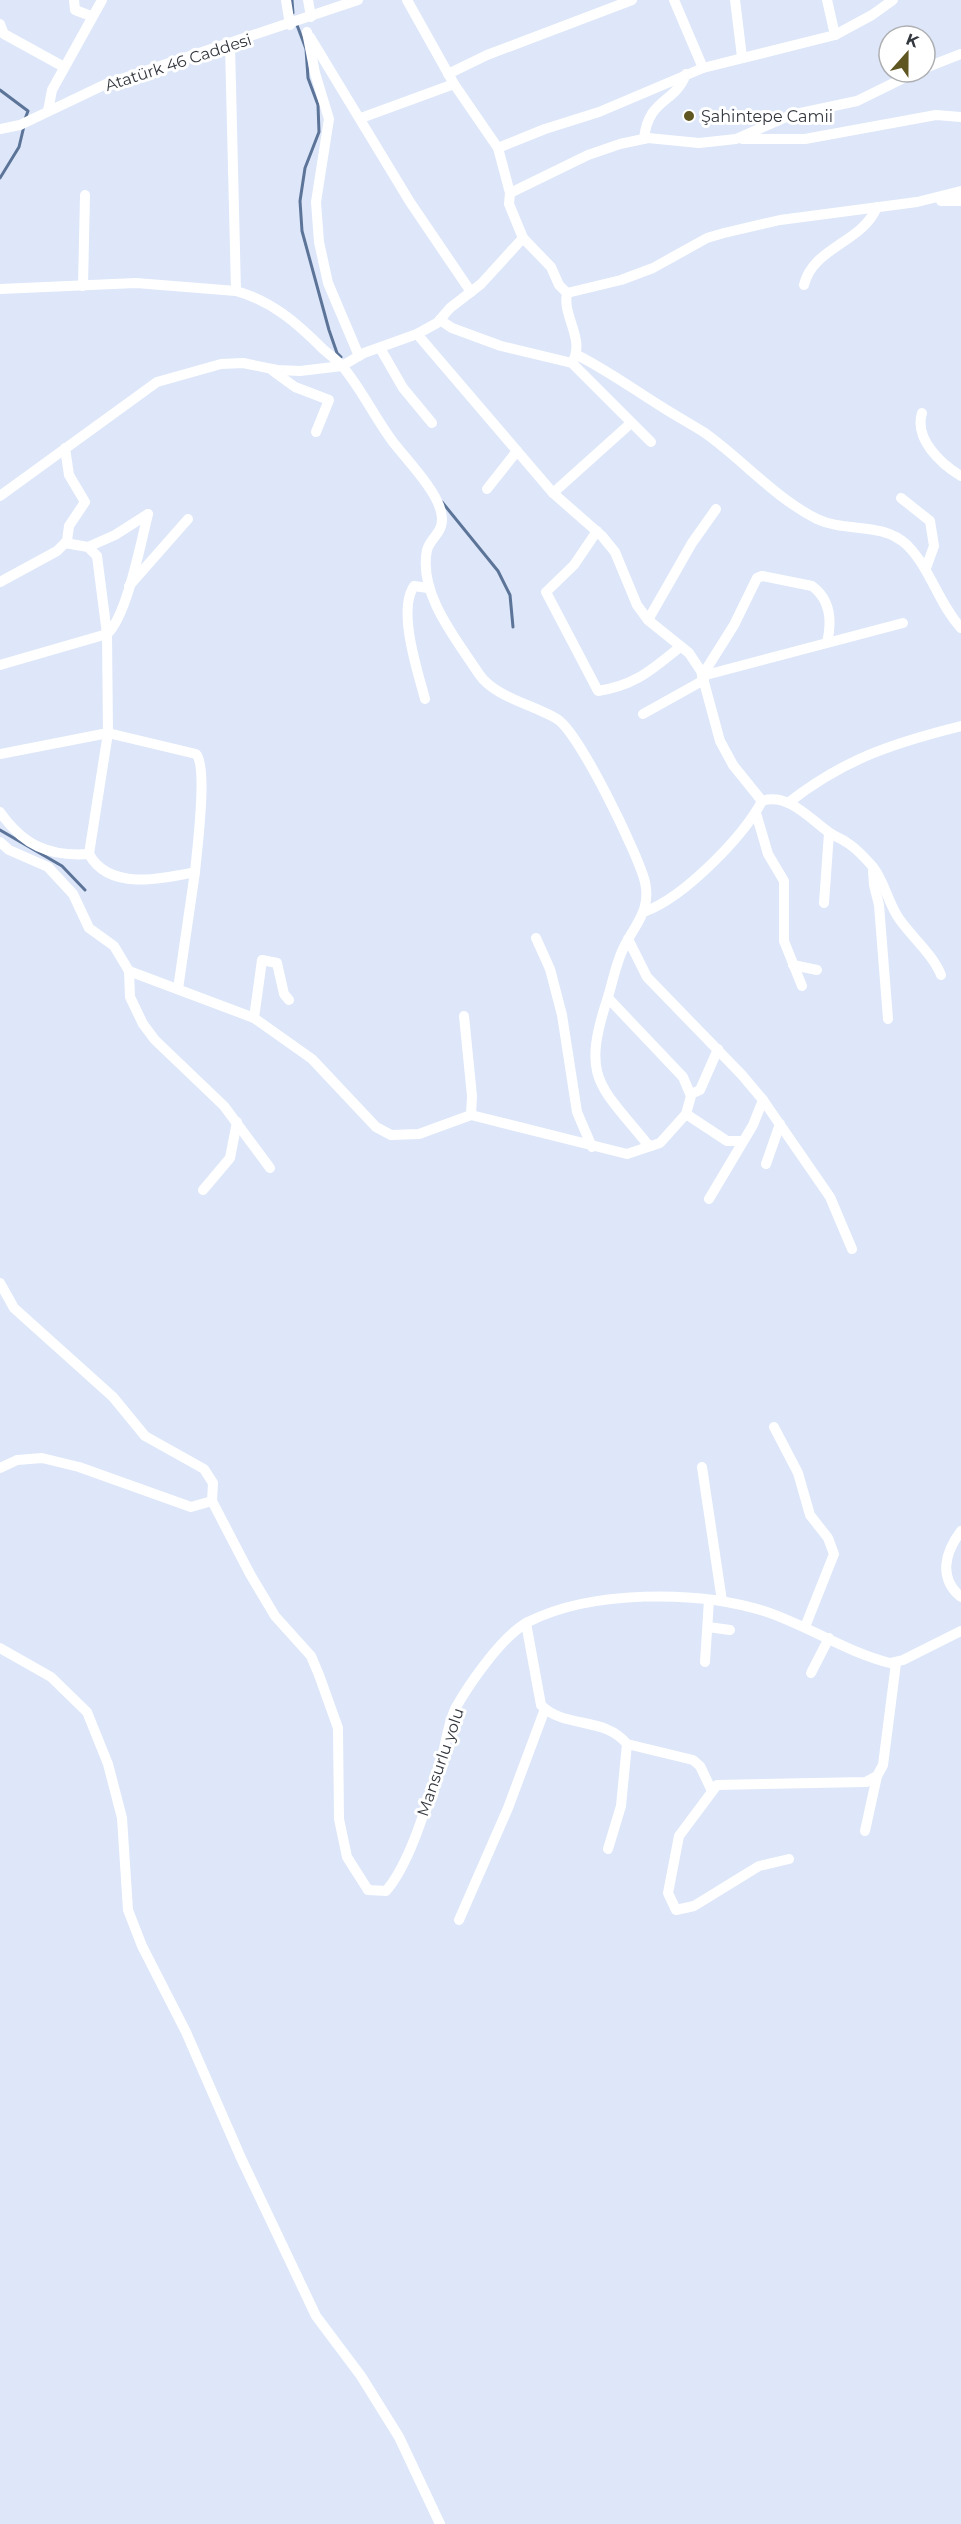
<svg xmlns="http://www.w3.org/2000/svg" width="961" height="2524" viewBox="0 0 961 2524" font-family="Montserrat,sans-serif">
  <rect width="100%" height="100%" fill="#dde7f9"/>
  <g fill="none" stroke-linecap="round" stroke-linejoin="round">
    <!-- stream -->
    <g stroke="#5d7499" stroke-width="3">
      <polyline points="292,0 293,13"/>
      <polyline points="297,25 306,49 308,78 318,105 319,132 305,168 300,201 302,231 329,330 337,353 341,357"/>
      <polyline points="0,90 28,111 25,119"/>
      <polyline points="0,178 19,147 24,126"/>
      <polyline points="442,502 498,571 510,595 513,627"/>
      <polyline points="0,830 62,866 85,890"/>
    </g>
    <!-- minor -->
    <g stroke="#fff" stroke-width="10">
      <polyline points="74,0 75,10 91,16"/>
      <polyline points="286,0 290,25"/>
      <polyline points="308,0 311,17"/>
      <path d="M407,0L454,84L498,148L510,193L509,204L523,238L551,267L559,285L567,293C562,317 586,339 572,363"/>
      <polyline points="674,0 703,68"/>
      <polyline points="735,0 742,57"/>
      <polyline points="827,0 835,35"/>
      <polyline points="0,24 4,34 64,67"/>
      <polyline points="307,32 315,73 329,119 316,202 319,242 328,283 359,356"/>
      <polyline points="310,37 410,202 471,292"/>
      <polyline points="925,68 961,54"/>
      <polyline points="448,74 487,55 632,0"/>
      <polyline points="48,111 52,90 102,0"/>
      <polyline points="361,118 454,84"/>
      <polyline points="0,129 20,125 106,84 358,0"/>
      <path d="M644,139C648,98 675,104 686,74"/>
      <polyline points="742,139 805,139 936,115 961,117"/>
      <polyline points="498,148 545,129 599,112 703,68 835,35 872,15 893,0"/>
      <polyline points="510,193 588,155 620,144 648,138 699,143 736,139 791,115 857,101 916,72"/>
      <polyline points="941,201 961,201"/>
      <path d="M804,285C813,247 862,243 877,207"/>
      <polyline points="83,286 85,195"/>
      <polyline points="0,289 136,283 236,291 230,45"/>
      <path d="M236,291C272,301 297,323 323,349C330,355 337,360 343,367C362,390 375,418 393,442C407,460 437,491 441,512C446,532 431,536 427,550C418,594 457,640 479,674C494,697 534,705 557,719C579,732 638,854 645,882C651,909 637,922 625,945C616,961 613,982 607,1000C581,1080 600,1085 649,1146"/>
      <polyline points="567,293 621,280 653,268 707,238 724,233 780,220 917,202 961,191"/>
      <polyline points="440,320 452,328 501,346 572,363 651,442"/>
      <path d="M417,334L553,493L602,536L615,552L637,605L648,620L689,653L701,671L720,741L733,765L762,801C743,837 684,897 646,911"/>
      <polyline points="380,348 403,388 432,423"/>
      <path d="M577,355C607,370 633,389 662,407C676,416 691,424 705,433C743,460 775,498 817,519C846,533 881,521 907,545C931,569 938,603 961,628"/>
      <polyline points="273,371 295,387 329,400 316,432"/>
      <path d="M922,413C914,439 941,464 961,476"/>
      <polyline points="487,489 517,451"/>
      <polyline points="553,493 631,423"/>
      <polyline points="0,496 157,382 221,364 243,363 277,370 300,371 342,366 364,353 417,334 437,323 450,308 481,284 523,238"/>
      <polyline points="901,498 930,521 934,546 926,568"/>
      <path d="M597,531L574,565L546,592L598,691C636,685 651,670 680,647"/>
      <polyline points="65,543 88,547 97,556 107,634 108,733 89,854"/>
      <polyline points="88,547 115,535 148,514"/>
      <polyline points="0,582 57,551 67,541 69,526 85,502 69,475 65,448"/>
      <polyline points="129,586 188,519"/>
      <polyline points="648,620 692,543 716,509"/>
      <path d="M827,643C832,622 831,600 812,586L762,576L757,578L734,625L702,676L903,623"/>
      <path d="M0,665L107,634C127,616 141,542 148,514"/>
      <path d="M425,699C418,672 397,611 414,586L428,588"/>
      <polyline points="643,714 704,680"/>
      <path d="M0,754L108,733L196,754C208,766 197,850 195,872C162,879 109,891 89,854C49,857 23,845 0,812"/>
      <path d="M762,801C788,792 811,820 830,833C835,837 841,838 846,842C855,847 866,859 873,867C885,882 888,904 900,920C913,938 933,955 941,975"/>
      <path d="M788,803C844,759 893,743 961,726"/>
      <polyline points="756,813 768,854 784,881 784,941 802,986"/>
      <polyline points="0,842 9,850 48,867 73,894 89,928 114,946 129,971 254,1018 312,1059 376,1127 391,1135 419,1134 471,1115 627,1154 660,1143 686,1114 691,1096 683,1077 608,998"/>
      <polyline points="873,871 874,885 879,905 888,1019"/>
      <polyline points="824,903 829,833"/>
      <polyline points="536,938 550,969 562,1015 577,1112 592,1147"/>
      <polyline points="628,939 647,977 742,1075 763,1100 830,1197 852,1249"/>
      <polyline points="793,965 817,970"/>
      <polyline points="129,971 130,997 143,1024 155,1040 224,1106 270,1168"/>
      <polyline points="178,989 195,872"/>
      <polyline points="464,1016 472,1096 471,1115"/>
      <polyline points="254,1018 262,960 277,963 284,994 289,1000"/>
      <polyline points="691,1094 700,1090 718,1049"/>
      <polyline points="686,1114 727,1141 743,1141"/>
      <polyline points="766,1164 780,1124"/>
      <polyline points="203,1190 230,1158 237,1122"/>
      <polyline points="709,1199 753,1125 763,1100"/>
      <polyline points="0,1283 14,1308 113,1397 145,1436 204,1469 213,1483 212,1501 191,1507 79,1467 42,1458 17,1460 0,1468"/>
      <polyline points="774,1427 798,1473 810,1515 828,1538 834,1554 805,1627"/>
      <polyline points="702,1467 722,1601"/>
      <path d="M212,1501L250,1574L275,1616L311,1656L319,1675L338,1728L339,1819L347,1857L368,1890L386,1891C412,1861 429,1796 442,1757C446,1742 448,1724 455,1709C469,1684 502,1636 528,1622C591,1590 697,1590 764,1611C807,1625 846,1652 890,1663L903,1660L961,1631"/>
      <path d="M961,1531C945,1552 938,1578 961,1597"/>
      <path d="M526,1623L541,1705C564,1729 605,1716 627,1744L621,1806L608,1849"/>
      <polyline points="708,1627 730,1630"/>
      <polyline points="0,1648 51,1677 87,1712 108,1764 122,1818 128,1910 142,1946 186,2032 241,2158 316,2316 361,2376 399,2437 440,2524"/>
      <polyline points="705,1662 709,1600"/>
      <polyline points="811,1673 829,1638"/>
      <polyline points="627,1744 693,1760 700,1766 712,1791"/>
      <polyline points="865,1831 877,1776"/>
      <polyline points="789,1859 759,1866 694,1906 676,1910 668,1893 679,1836 717,1785 866,1782 877,1776 883,1765 896,1663"/>
      <polyline points="459,1920 508,1808 545,1709"/>
    </g>
  </g>
  <!-- markers -->
  <circle fill="#605622" stroke="#fff" stroke-width="2" cx="689" cy="116" r="6"/>
  <g text-anchor="middle" stroke-width="6" stroke-linejoin="round" paint-order="stroke">
    <!-- street labels -->
    <g font-size="16" fill="#34383f" stroke="#fff">
      <text transform="translate(178 62) rotate(-18)" y="6">Atatürk 46 Caddesi</text>
      <text transform="translate(440 1762) rotate(-71)" y="6">Mansurlu yolu</text>
    </g>
    <!-- poi labels -->
    <g font-size="16" fill="#34383f" stroke="#fff" text-anchor="start">
      <text x="701" y="122">Şahintepe Camii</text>
    </g>
  </g>
  <!-- north arrow -->
  <g transform="translate(907 54) rotate(21)"><circle r="28" fill="#ffffff" stroke="#aeafb2" stroke-width="1.5"/>
  <path d="M0-4.5L10 22L0 15L-10 22Z" fill="#605622"/>
  <text y="-9" font-size="16" font-weight="bold" text-anchor="middle" fill="#34383f">K</text>
  </g>
</svg>
